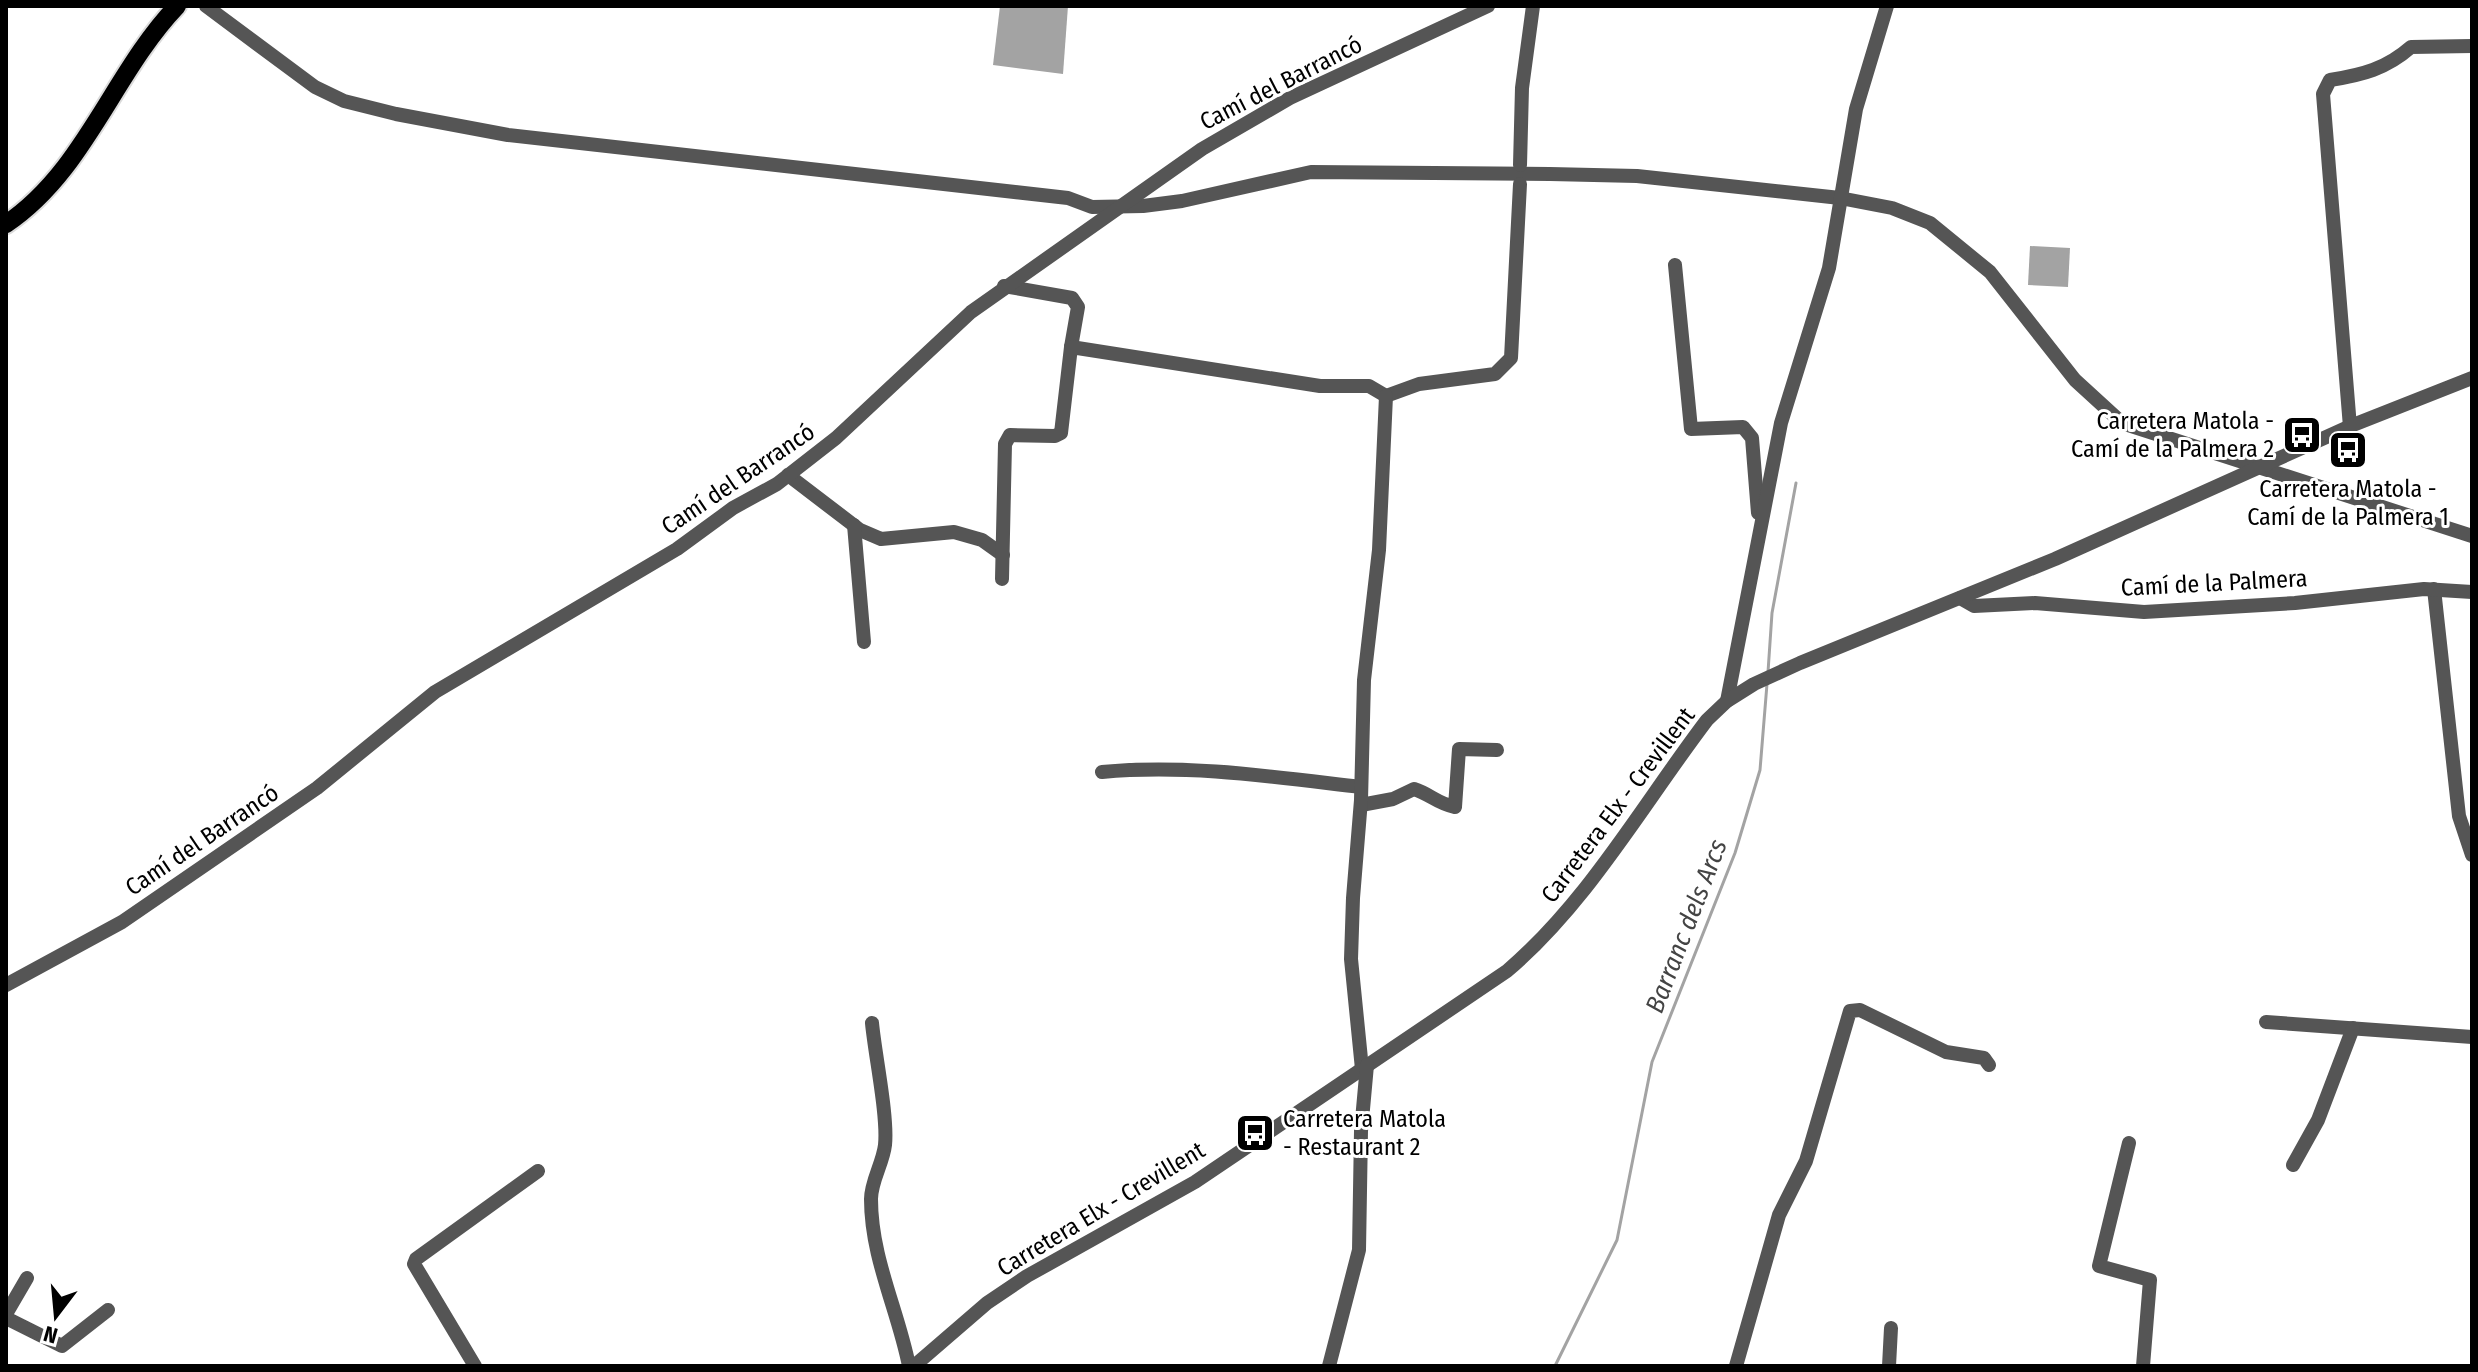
<svg xmlns="http://www.w3.org/2000/svg" width="2478" height="1372" viewBox="0 0 2478 1372" font-family="'Fira Sans Condensed',sans-serif">
  <rect width="100%" height="100%" fill="#fff"/>
  <!-- water -->
  <g fill="#a3a3a3">
    <polygon points="1000,6 1068,6 1063,74 993,65"/>
    <polygon points="2030,246 2070,248 2068,287 2028,285"/>
  </g>
  <g fill="none" stroke-linecap="round" stroke-linejoin="round">
    <!-- stream -->
    <g stroke="#a3a3a3" stroke-width="3">
      <polyline points="1768,672 1772,613 1796,483"/>
      <polyline points="1555,1366 1617,1240 1652,1062 1735,853 1760,770 1767,684"/>
    </g>
    <defs>
      <path id="major" d="M6,224C85,171 113,73 177,6"/>
    </defs>
    <!-- major casing -->
    <use href="#major" stroke="#dbdbdb" stroke-width="22"/>
    <!-- minor -->
    <g stroke="#555" stroke-width="14">
      <polyline points="206,6 315,87 344,101 396,114 508,135 1068,198 1092,207 1143,206 1182,201 1311,172 1550,174 1637,176 1840,198 1892,208 1930,223 1990,272 2075,380 2122,423 2472,536"/>
      <polyline points="1520,165 1522,88 1533,6"/>
      <polyline points="1675,265 1691,429 1743,427 1752,438 1758,513"/>
      <polyline points="1004,286 1072,298 1078,307 1071,347"/>
      <polyline points="1386,396 1419,384 1495,374 1511,358 1520,184"/>
      <path d="M2350,427L2323,94L2330,80C2362,75 2386,69 2411,47L2472,46"/>
      <polyline points="788,475 860,530 881,539 954,532 982,540 1003,555"/>
      <polyline points="854,525 864,642"/>
      <polyline points="1002,579 1005,444 1010,435 1055,436 1061,433 1071,347 1320,386 1369,386 1386,396"/>
      <polyline points="2434,589 2459,816 2472,855"/>
      <polyline points="1960,598 1974,606 2035,603 2144,612 2295,603 2424,589 2472,592"/>
      <polyline points="1727,701 1781,423 1829,268 1856,109 1887,6"/>
      <path d="M1102,772C1189,764 1275,777 1361,787"/>
      <path d="M1361,805L1393,799L1414,789C1430,794 1438,804 1455,807L1459,749L1497,750"/>
      <polyline points="6,985 122,922 317,788 435,692 677,549 733,508 777,484 836,438 971,312 1202,149 1290,98 1488,6"/>
      <polyline points="2266,1022 2472,1037"/>
      <path d="M872,1023C875,1055 888,1116 885,1145C883,1163 871,1181 871,1199C871,1258 898,1310 909,1366"/>
      <polyline points="1362,1069 1351,959 1353,898 1361,800 1364,680 1379,550 1386,396"/>
      <polyline points="2129,1143 2099,1266 2150,1280 2143,1366"/>
      <polyline points="2293,1165 2318,1120 2353,1028"/>
      <polyline points="6,1314 27,1278"/>
      <polyline points="6,1318 62,1346 108,1310"/>
      <polyline points="475,1366 414,1264 416,1259 538,1171"/>
      <path d="M914,1366L987,1303L1027,1276L1195,1182L1507,971C1588,902 1643,804 1707,720L1727,701L1754,684L1800,663L2055,559L2353,425L2472,378"/>
      <polyline points="1329,1366 1359,1250 1361,1131 1367,1065"/>
      <polyline points="1736,1366 1779,1215 1806,1161 1850,1011 1860,1010 1946,1052 1984,1058 1989,1065"/>
      <polyline points="1889,1366 1891,1328"/>
    </g>
    <!-- major -->
    <use href="#major" stroke="#000" stroke-width="18"/>
  </g>
  <!-- icons -->
  <defs>
    <symbol id="bus-square" viewBox="-11 -11 22 22"><rect x="-9" y="-9" width="18" height="18" rx="4" fill="#000" stroke="#fff"/><path d="M-5-6H5V4H4V6H2V4H-2V6H-4V4H-5ZM-3.5-4V0h7V-4ZM-3.5 1.2v1.5H-2V1.2ZM2 1.2v1.5H3.5V1.2Z" fill="#fff"/></symbol>
  </defs>
  <g fill-rule="evenodd">
    <use href="#bus-square" x="2280" y="413" width="44" height="44"/>
    <use href="#bus-square" x="2326" y="428" width="44" height="44"/>
    <use href="#bus-square" x="1233" y="1111" width="44" height="44"/>
  </g>
  <g text-anchor="middle" stroke-width="6" stroke-linejoin="round" paint-order="stroke">
    <!-- street labels -->
    <g font-size="24" fill="#000" stroke="#fff">
      <text transform="translate(1281 83) rotate(-27)" y="8">Camí del Barrancó</text>
      <text transform="translate(738 479) rotate(-34)" y="8">Camí del Barrancó</text>
      <text transform="translate(2214 583) rotate(-3)" y="8">Camí de la Palmera</text>
      <text transform="translate(1618 805) rotate(-53)" y="8">Carretera Elx - Crevillent</text>
      <text transform="translate(202 840) rotate(-34)" y="8">Camí del Barrancó</text>
      <text transform="translate(1101 1209) rotate(-31)" y="8">Carretera Elx - Crevillent</text>
    </g>
    <!-- poi labels -->
    <g font-size="24" fill="#000" stroke="#fff" text-anchor="end">
      <text x="2274" y="429">Carretera Matola -<tspan x="2274" dy="28">Camí de la Palmera 2</tspan></text>
      <text x="2348" y="497" text-anchor="middle">Carretera Matola -<tspan x="2348" dy="28">Camí de la Palmera 1</tspan></text>
      <text x="1283" y="1127" text-anchor="start">Carretera Matola<tspan x="1283" dy="28">- Restaurant 2</tspan></text>
    </g>
    <!-- water labels -->
    <g font-size="26" font-style="italic" fill="#444" stroke="#fff">
      <text transform="translate(1686 926) rotate(-69)" y="9">Barranc dels Arcs</text>
    </g>
  </g>
  <!-- border -->
  <rect width="2478" height="1372" fill="none" stroke="#000000" stroke-width="16"/>
  <!-- north arrow -->
  <g transform="translate(56 1316) rotate(196)" stroke="#ffffff" stroke-width="6" paint-order="stroke">
  <path d="M0-6L14 30L0 20L-14 30Z" fill="#000000"/>
  <text y="-12" font-size="22" font-weight="bold" text-anchor="middle" fill="#000000">N</text>
  </g>
</svg>
